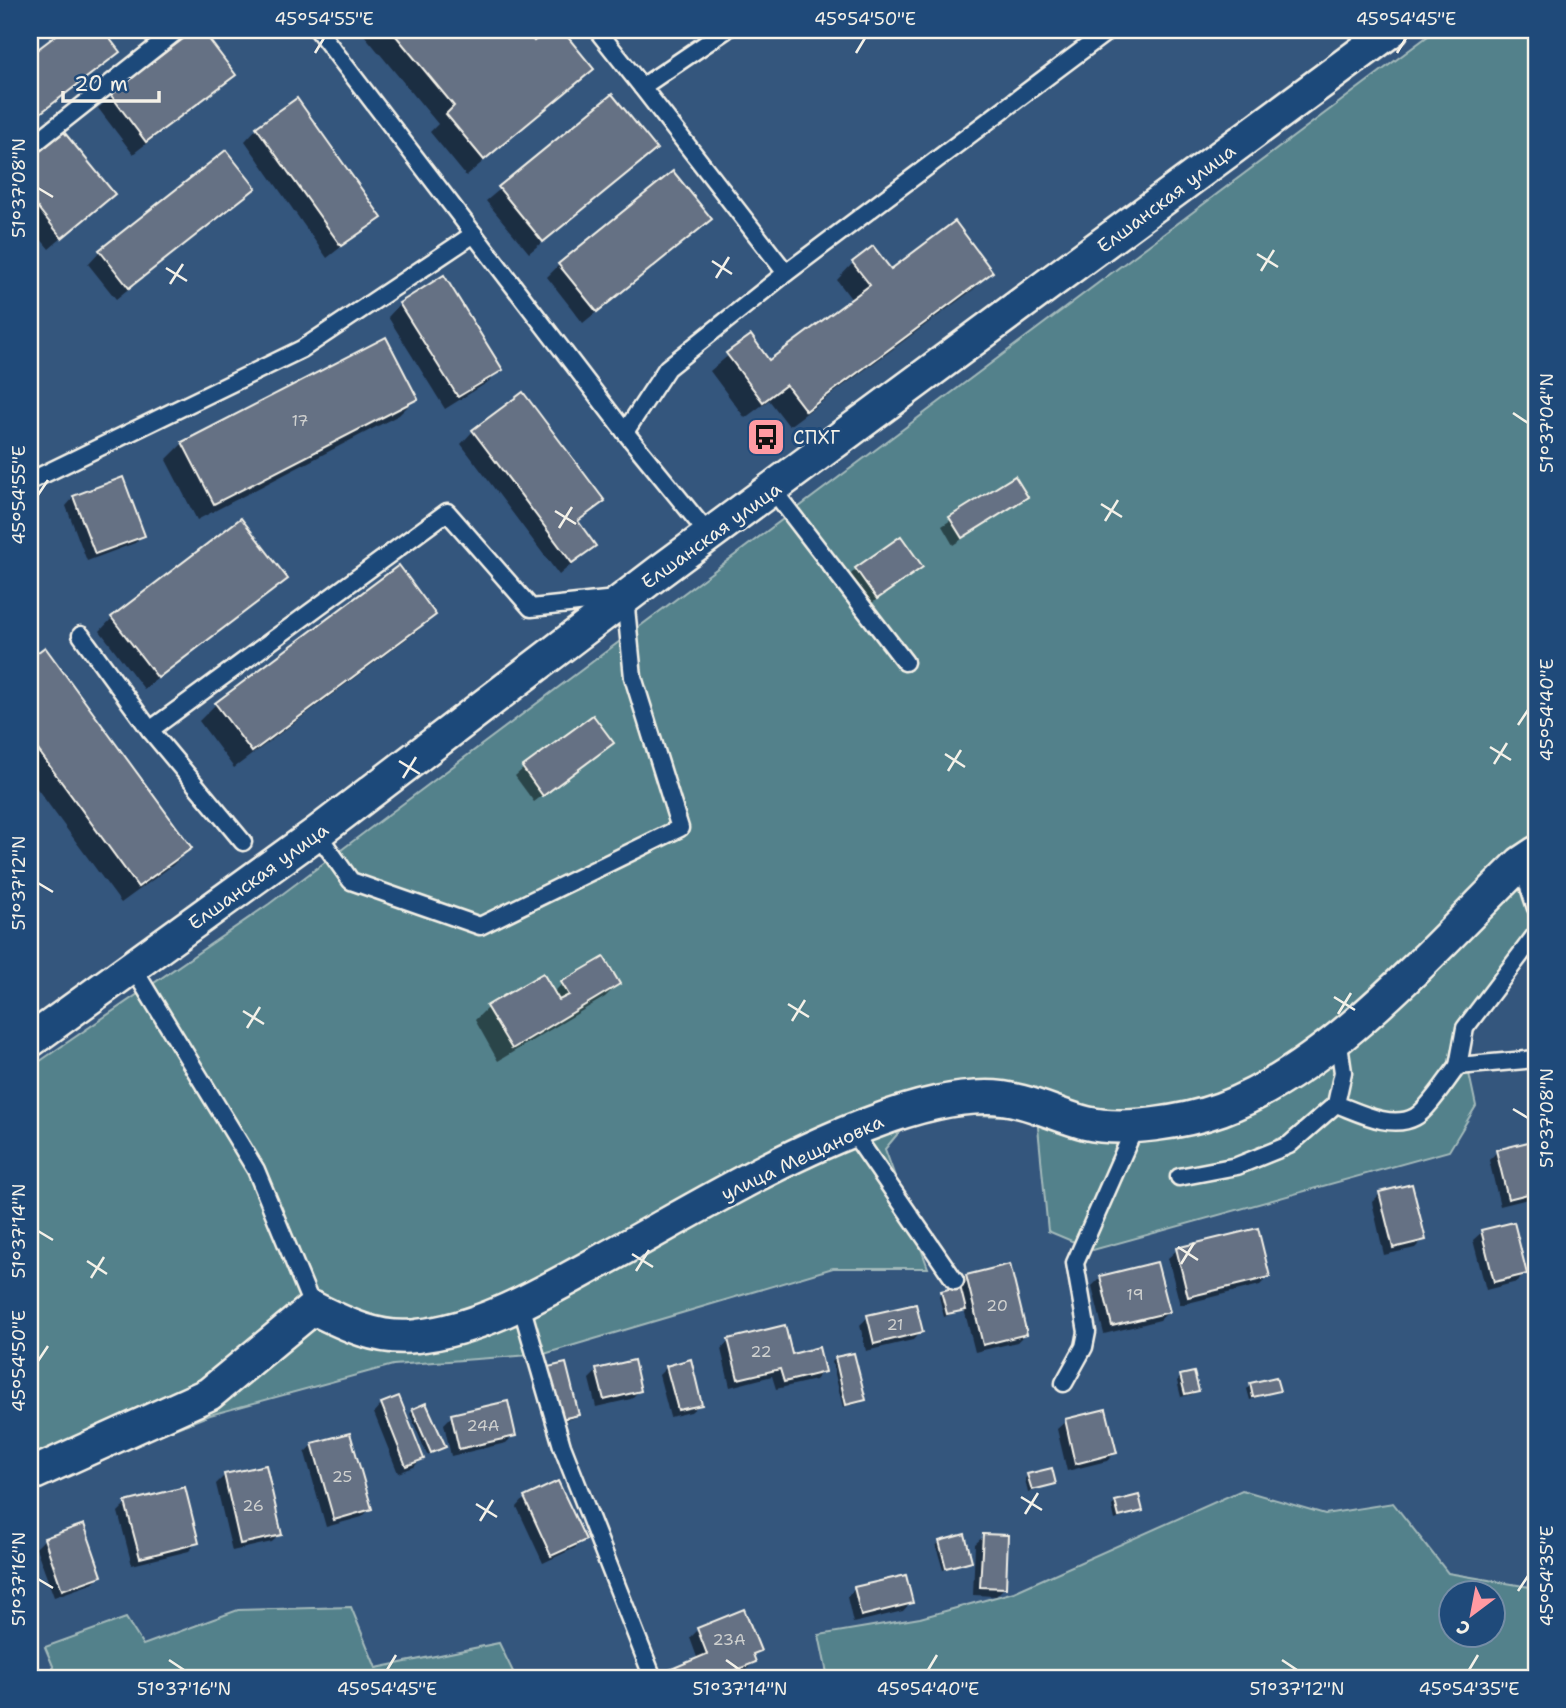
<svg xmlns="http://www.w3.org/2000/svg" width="1566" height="1708" viewBox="0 0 1566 1708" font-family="'Shantell Sans',sans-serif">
  <rect width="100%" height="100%" fill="#34567d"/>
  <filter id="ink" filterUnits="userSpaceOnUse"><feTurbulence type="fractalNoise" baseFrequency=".0143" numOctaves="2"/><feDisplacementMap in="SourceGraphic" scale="14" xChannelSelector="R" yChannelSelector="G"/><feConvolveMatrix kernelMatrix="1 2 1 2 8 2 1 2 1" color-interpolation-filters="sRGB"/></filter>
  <g filter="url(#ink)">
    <!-- green -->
    <g fill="#52818b" stroke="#a3b9ba" stroke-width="2" fill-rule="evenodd">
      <polygon points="1436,30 1536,30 1536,946 1459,1027 1476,1106 1449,1151 1093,1250 1048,1231 1037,1117 915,1113 885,1149 928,1268 833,1268 544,1354 393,1365 210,1415 67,1471 30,1489 30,1068 269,904"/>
      <path d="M1242,1490L1325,1514L1393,1503L1448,1573L1536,1588V1678H828L819,1635L920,1618L1014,1592ZM1450,1592H1492V1634H1450Z"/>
      <polygon points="351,1607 376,1668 499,1643 516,1678 58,1678 45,1647 126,1618 143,1645 238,1610"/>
    </g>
    <!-- shadow -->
    <g fill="#0007">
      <polygon points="66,30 101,30 118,51 30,122 30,57"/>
      <polygon points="198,30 234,75 133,154 98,108"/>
      <polygon points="360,30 522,30 534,44 550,30 559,30 592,69 466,176 430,132 438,124"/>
      <polygon points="611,96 655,149 529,253 486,201"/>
      <polygon points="257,128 379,217 327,258 245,141"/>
      <polygon points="64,134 113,194 49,249 30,226 30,162"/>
      <polygon points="253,188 116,299 88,264 100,251"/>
      <polygon points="710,219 583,323 547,277 559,265"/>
      <polygon points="853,263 890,271 990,272 974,289 789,426 769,400 745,418 710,371 750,337 769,362 852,300 837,280"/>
      <polygon points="400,304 500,369 488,382 445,409 388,317"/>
      <polygon points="385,339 416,398 399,415 197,520 166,460 183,443"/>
      <polygon points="473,431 603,501 577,523 594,545 559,575 461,444"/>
      <polygon points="1014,478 1026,497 953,545 942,526"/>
      <polygon points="74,497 143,535 135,543 87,561 66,506"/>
      <polygon points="920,567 868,606 848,577 856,569"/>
      <polygon points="286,579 144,689 100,631 112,618"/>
      <polygon points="434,614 417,631 234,768 199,721 216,704"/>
      <polygon points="44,650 190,848 173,865 121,903 30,779 30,660"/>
      <polygon points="612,743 534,802 515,776 524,768"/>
      <polygon points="603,959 618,984 605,997 498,1061 475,1020 487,1008 553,993 562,984"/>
      <polygon points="1535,999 1536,1017 1534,1018 1532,1003"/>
      <polygon points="1536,1142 1536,1197 1500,1206 1489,1160 1497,1152"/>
      <polygon points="1380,1194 1424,1239 1415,1248 1384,1255 1372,1202"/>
      <polygon points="1482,1232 1525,1274 1517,1282 1486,1290 1473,1240"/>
      <polygon points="1177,1250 1268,1277 1260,1285 1180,1305 1168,1258"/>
      <polygon points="966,1277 1026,1333 1017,1342 975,1352 964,1309 944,1317 939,1296 959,1288 958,1285"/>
      <polygon points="1101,1277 1168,1312 1160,1320 1104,1334 1092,1286"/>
      <polygon points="868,1317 921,1331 913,1340 866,1351 860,1325"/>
      <polygon points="729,1340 791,1356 823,1371 815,1380 776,1389 772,1376 730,1387 721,1349"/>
      <polygon points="836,1358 864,1400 860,1403 843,1407 832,1362"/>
      <polygon points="667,1367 700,1404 691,1412 670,1417 659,1375"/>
      <polygon points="549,1369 577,1415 573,1418 558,1422 545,1373"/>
      <polygon points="597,1371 639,1391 631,1399 596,1407 589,1379"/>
      <polygon points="1181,1377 1197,1390 1193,1394 1181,1397 1177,1381"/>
      <polygon points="1251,1385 1278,1390 1250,1400 1247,1389"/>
      <polygon points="382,1404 422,1458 414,1467 398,1473 374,1413"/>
      <polygon points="413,1410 443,1446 440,1450 427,1455 410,1414"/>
      <polygon points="452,1416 514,1435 506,1443 451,1456 444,1424"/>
      <polygon points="1066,1421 1115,1453 1107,1461 1067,1471 1057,1429"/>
      <polygon points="313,1445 370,1509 362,1517 326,1527 305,1453"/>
      <polygon points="1028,1475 1054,1484 1028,1493 1025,1479"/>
      <polygon points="224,1476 280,1534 272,1542 232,1551 216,1484"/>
      <polygon points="525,1498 583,1539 575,1548 543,1563 517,1507"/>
      <polygon points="1116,1502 1141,1510 1115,1520 1112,1506"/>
      <polygon points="126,1504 197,1542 189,1551 132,1565 118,1512"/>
      <polygon points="984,1536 1004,1588 996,1596 973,1595 975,1544"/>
      <polygon points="45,1539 100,1576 91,1584 54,1597 36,1548"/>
      <polygon points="940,1542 970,1561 943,1570 936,1546"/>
      <polygon points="855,1589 911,1602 903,1611 853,1623 847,1597"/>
      <polygon points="698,1630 759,1650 752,1657 754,1662 746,1670 726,1678 660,1678 698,1660 690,1638"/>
      <polygon points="763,1673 765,1678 750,1678"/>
    </g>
    <!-- building -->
    <g fill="#657184" stroke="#f4f1e8" stroke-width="2">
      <polygon points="63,30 103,30 120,52 30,121 30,55"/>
      <polygon points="195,30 202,30 236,75 146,142 110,94"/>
      <polygon points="391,30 525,30 534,41 548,30 562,30 594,69 484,160 446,114 454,106"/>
      <polygon points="612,94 657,149 543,242 498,187"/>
      <polygon points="297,98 382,218 341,246 256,127"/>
      <polygon points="64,132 115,194 62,238 30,198 30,159"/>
      <polygon points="226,150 256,188 129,288 99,250"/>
      <polygon points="673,171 712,219 597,312 558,264"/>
      <polygon points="955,221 993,272 806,411 786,385 763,402 726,353 751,335 769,360 870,285 852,262 873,246 891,269"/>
      <polygon points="444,275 503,370 458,397 399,303"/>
      <polygon points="386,337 418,399 214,504 182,442"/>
      <polygon points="523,392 605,501 578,521 596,546 572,563 472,430"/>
      <polygon points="1015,476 1028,497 962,538 949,517"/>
      <polygon points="123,477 145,536 95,554 73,496"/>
      <polygon points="241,518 288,579 158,678 111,617"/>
      <polygon points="901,536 923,567 877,599 855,568"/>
      <polygon points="399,565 436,615 252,752 215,703"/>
      <polygon points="45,647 192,848 138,887 30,739 30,658"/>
      <polygon points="593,715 614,743 543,796 522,767"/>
      <polygon points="604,957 620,984 512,1049 486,1006 543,973 559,1000 569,995 561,982"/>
      <polygon points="1536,1140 1536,1192 1508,1199 1496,1150"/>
      <polygon points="1412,1184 1426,1240 1393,1248 1379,1192"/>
      <polygon points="1514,1222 1527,1274 1494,1282 1481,1230"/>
      <polygon points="1258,1228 1270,1277 1188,1297 1176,1248"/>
      <polygon points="1157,1262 1170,1312 1112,1326 1100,1276"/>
      <polygon points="1010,1264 1027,1334 983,1345 966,1275"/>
      <polygon points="960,1286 966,1310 947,1314 941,1291"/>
      <polygon points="916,1304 923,1332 874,1344 867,1315"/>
      <polygon points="785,1325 792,1354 819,1347 825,1372 784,1382 780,1369 738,1379 728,1339"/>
      <polygon points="854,1353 866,1400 846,1405 835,1357"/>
      <polygon points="691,1359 702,1405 678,1410 666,1366"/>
      <polygon points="634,1360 641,1391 604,1400 596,1369"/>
      <polygon points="566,1363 579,1415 561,1419 548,1367"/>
      <polygon points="1194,1372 1199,1391 1185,1394 1180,1375"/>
      <polygon points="1276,1377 1280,1391 1253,1397 1250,1383"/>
      <polygon points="399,1396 424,1459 406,1466 381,1403"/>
      <polygon points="508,1401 516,1436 459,1449 451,1414"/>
      <polygon points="426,1403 446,1447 431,1453 412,1409"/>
      <polygon points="1106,1409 1117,1453 1075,1464 1065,1419"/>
      <polygon points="350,1433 372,1509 334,1520 312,1443"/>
      <polygon points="266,1465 282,1535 240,1544 224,1474"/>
      <polygon points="1052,1468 1056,1484 1032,1490 1027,1474"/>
      <polygon points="558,1481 586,1540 551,1556 524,1497"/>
      <polygon points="185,1487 199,1543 140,1558 125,1502"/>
      <polygon points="1139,1495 1143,1511 1119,1517 1115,1501"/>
      <polygon points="84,1524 102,1576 62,1590 44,1538"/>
      <polygon points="965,1534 972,1561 946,1568 939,1541"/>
      <polygon points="983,1534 1008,1535 1006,1588 980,1587"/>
      <polygon points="906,1575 913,1603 861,1616 854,1587"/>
      <polygon points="744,1609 761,1651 753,1654 756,1662 717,1678 666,1678 664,1672 707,1654 697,1628"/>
    </g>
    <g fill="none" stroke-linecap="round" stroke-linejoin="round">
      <defs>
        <g id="service">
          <polyline points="318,30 625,432"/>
          <polyline points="597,30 642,87"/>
          <polyline points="726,30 642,87 786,273"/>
          <polyline points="30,147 178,30"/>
          <polyline points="30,481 302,349 474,234"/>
          <polyline points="773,490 905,662"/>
          <polyline points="709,535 625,432 667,368 786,273 1109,30"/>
          <polyline points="81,635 150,730 243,842"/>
          <polyline points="150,730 447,512 531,608 625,598 633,677 680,828 480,926 351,881 317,833"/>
          <polyline points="1521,863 1536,908"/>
          <polyline points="133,968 256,1170 313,1308"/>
          <path d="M1338,1038L1343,1072L1336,1104C1358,1112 1391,1130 1415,1117C1428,1110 1448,1078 1458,1066L1536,1059"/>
          <polyline points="1458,1066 1465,1028 1536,934"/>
          <polyline points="852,1131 955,1281"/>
          <polyline points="1179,1177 1237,1166 1289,1145 1336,1104"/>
          <polyline points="521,1305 562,1446 653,1678"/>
          <polyline points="1064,1383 1084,1347 1087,1332 1075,1263 1135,1127"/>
        </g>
        <g id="minor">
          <polyline points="30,1041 317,833 659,572 1392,30"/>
          <path d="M30,1475L209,1394L313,1308C345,1324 379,1341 417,1336C483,1329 542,1293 599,1262C689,1213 778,1157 874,1122C908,1109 951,1097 987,1097C1023,1097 1052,1114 1086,1123C1123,1132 1185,1122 1221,1109C1332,1068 1437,945 1521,863L1536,853"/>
        </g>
      </defs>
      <!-- service casing -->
      <use href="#service" stroke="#f4f1e8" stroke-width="21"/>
      <!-- minor casing -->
      <use href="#minor" stroke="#f4f1e8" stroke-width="37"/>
      <!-- service -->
      <use href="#service" stroke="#1f4a7a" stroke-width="16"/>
      <!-- minor -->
      <use href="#minor" stroke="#1f4a7a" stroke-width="32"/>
    </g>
  </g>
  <!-- ticks -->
  <path fill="none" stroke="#f4f1e8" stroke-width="2.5" d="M315,53L324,38M856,53L865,38M1397,53L1406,38M38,188L53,197M1257,254L1278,267M712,261L732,274M166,268L187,281M1261,271L1274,250M716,278L729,257M170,284L183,264M1513,413L1528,423M38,495L48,480M1101,504L1122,517M555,511L576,524M1105,521L1118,500M559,528L572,507M1518,725L1528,710M1490,747L1511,760M945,754L965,767M399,761L420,774M1494,764L1507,743M948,771L961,750M403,778L416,757M38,883L53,892M1334,997L1355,1010M788,1004L809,1017M243,1011L264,1024M1338,1014L1351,993M792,1021L805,1000M247,1028L260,1007M1513,1109L1528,1118M38,1231L53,1240M1178,1247L1198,1260M632,1254L653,1267M87,1261L107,1274M1181,1264L1194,1243M636,1271L649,1250M91,1278L104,1257M38,1361L48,1346M1021,1497L1042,1510M476,1504L497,1517M1025,1514L1038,1493M480,1521L493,1500M38,1579L53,1588M1518,1591L1528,1576M169,1660L184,1670M726,1660L740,1670M1282,1660L1297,1670M387,1670L396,1655M928,1670L937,1655M1469,1670L1478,1655"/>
  <!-- icons -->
  <defs>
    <symbol id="bus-square" viewBox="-11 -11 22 22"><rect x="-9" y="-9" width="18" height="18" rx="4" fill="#ff9aa2" stroke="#1f4a7a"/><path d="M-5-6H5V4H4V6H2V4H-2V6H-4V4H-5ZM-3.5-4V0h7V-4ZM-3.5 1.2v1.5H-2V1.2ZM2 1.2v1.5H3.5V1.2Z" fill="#111"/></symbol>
  </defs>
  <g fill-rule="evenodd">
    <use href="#bus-square" x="744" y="415" width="44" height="44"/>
  </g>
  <g text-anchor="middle" stroke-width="6" stroke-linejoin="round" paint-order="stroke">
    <!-- number labels -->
    <g font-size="16" fill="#d0d1cf">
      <text x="300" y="426">17</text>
      <text x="1135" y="1300">19</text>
      <text x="997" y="1311">20</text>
      <text x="895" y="1330">21</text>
      <text x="761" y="1357">22</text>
      <text x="483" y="1431">24А</text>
      <text x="342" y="1482">25</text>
      <text x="253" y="1511">26</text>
      <text x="729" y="1645">23А</text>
    </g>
    <!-- street labels -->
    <g font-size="19" fill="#f4f1e8" stroke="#1f4a7a">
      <text transform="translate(1166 198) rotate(-37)" y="7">Елшанская улица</text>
      <text transform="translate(711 535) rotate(-36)" y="7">Елшанская улица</text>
      <text transform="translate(258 876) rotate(-36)" y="7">Елшанская улица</text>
      <text transform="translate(802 1157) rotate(-25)" y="7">улица Мещановка</text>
    </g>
    <!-- poi labels -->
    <g font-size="19" fill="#f4f1e8" stroke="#1f4a7a" text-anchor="start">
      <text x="793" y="444">СПХГ</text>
    </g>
  </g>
  <!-- margin -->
  <rect width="1566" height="1708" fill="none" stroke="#1f4a7a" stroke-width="77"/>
  <!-- north arrow -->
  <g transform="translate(1472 1614) rotate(212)"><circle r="33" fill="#1f4a7a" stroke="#748da6" stroke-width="2"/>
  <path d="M0-5L12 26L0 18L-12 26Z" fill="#ff9aa2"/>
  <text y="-10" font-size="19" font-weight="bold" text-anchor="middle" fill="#f4f1e8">С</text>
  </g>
  <!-- scale -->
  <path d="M63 91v10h96v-10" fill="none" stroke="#f4f1e8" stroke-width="3.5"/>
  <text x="74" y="91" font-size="21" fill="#f4f1e8" stroke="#1f4a7a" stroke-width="5" paint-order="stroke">20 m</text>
  <rect x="38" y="38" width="1490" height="1632" fill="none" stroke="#f4f1e8" stroke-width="2.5"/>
  <g font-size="18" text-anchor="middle" fill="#f4f1e8">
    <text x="324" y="25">45°54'55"E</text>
    <text x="865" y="25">45°54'50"E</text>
    <text x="1406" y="25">45°54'45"E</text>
    <text transform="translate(19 188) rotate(-90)" y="6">51°37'08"N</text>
    <text transform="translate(1547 423) rotate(-90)" y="6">51°37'04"N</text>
    <text transform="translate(19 495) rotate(-90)" y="6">45°54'55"E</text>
    <text transform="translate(1547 710) rotate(-90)" y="6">45°54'40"E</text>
    <text transform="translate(19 883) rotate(-90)" y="6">51°37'12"N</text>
    <text transform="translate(1547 1118) rotate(-90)" y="6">51°37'08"N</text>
    <text transform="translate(19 1231) rotate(-90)" y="6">51°37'14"N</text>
    <text transform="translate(19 1361) rotate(-90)" y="6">45°54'50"E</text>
    <text transform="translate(1547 1576) rotate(-90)" y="6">45°54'35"E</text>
    <text transform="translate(19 1579) rotate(-90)" y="6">51°37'16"N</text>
    <text x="184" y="1695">51°37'16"N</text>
    <text x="387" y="1695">45°54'45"E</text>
    <text x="740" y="1695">51°37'14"N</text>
    <text x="928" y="1695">45°54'40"E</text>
    <text x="1297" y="1695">51°37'12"N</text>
    <text x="1469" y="1695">45°54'35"E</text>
  </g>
</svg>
